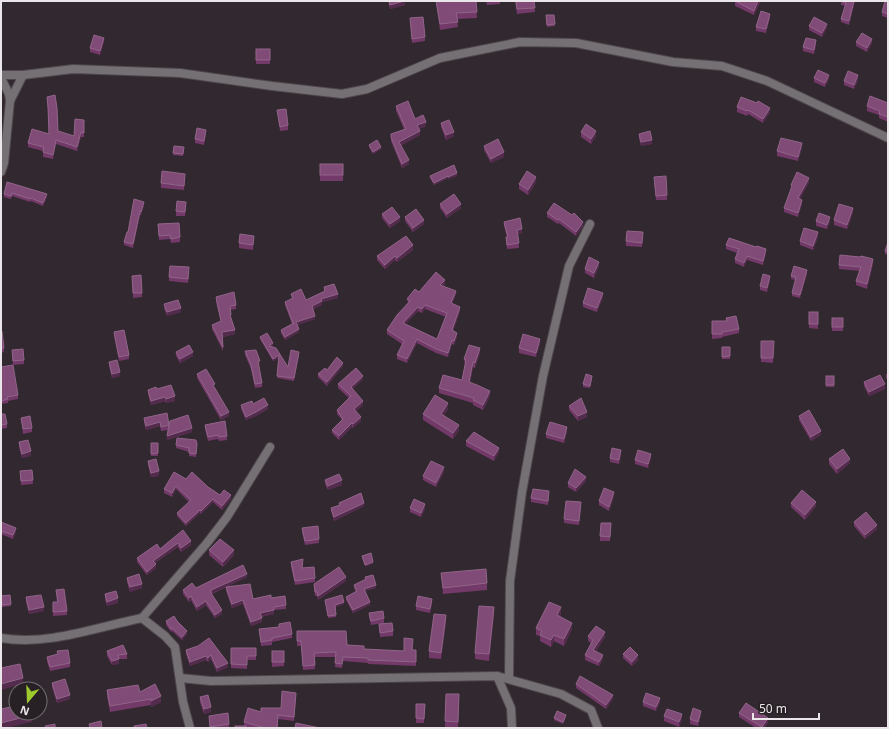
<svg xmlns="http://www.w3.org/2000/svg" width="889" height="729" viewBox="0 0 889 729" font-family="'Noto Sans',sans-serif">
  <rect width="100%" height="100%" fill="#31292f"/>
  <g fill="none" stroke-linecap="round" stroke-linejoin="round">
    <defs>
      <g id="minor">
        <polyline points="1,78 9,94 10,101 4,163 1,172"/>
        <polyline points="10,101 23,75"/>
        <polyline points="142,618 207,543 227,517 270,447"/>
        <path d="M1,638C48,646 97,627 142,618L165,636L175,647L183,702L190,728"/>
        <polyline points="497,676 511,708 512,728"/>
        <polyline points="180,678 211,681 497,676 561,694 591,710 598,728"/>
        <polyline points="509,679 510,581 522,492 543,376 569,266 590,224"/>
      </g>
      <polyline id="tertiary" points="1,75 23,75 73,69 180,73 272,86 342,94 367,89 440,58 520,42 576,43 673,62 722,66 767,81 888,138"/>
    </defs>
    <!-- minor casing -->
    <use href="#minor" stroke="#4f474d" stroke-width="10"/>
    <!-- tertiary casing -->
    <use href="#tertiary" stroke="#4f474d" stroke-width="10"/>
    <!-- minor -->
    <use href="#minor" stroke="#747073" stroke-width="8"/>
    <!-- tertiary -->
    <use href="#tertiary" stroke="#747073" stroke-width="8"/>
  </g>
  <!-- wall -->
  <g fill="#733969" fill-rule="evenodd">
    <polygon points="388,1 405,1 405,5 390,9"/>
    <polygon points="436,1 476,1 477,18 457,19 458,27 440,30"/>
    <polygon points="486,1 500,1 500,4 487,5"/>
    <polygon points="515,1 534,1 535,12 517,14"/>
    <polygon points="735,1 760,1 760,3 754,15 735,6"/>
    <polygon points="841,1 855,1 849,25 841,22 841,19 845,6 841,5"/>
    <polygon points="888,1 888,18 882,16 882,12"/>
    <polygon points="546,15 555,24 555,26 547,27"/>
    <polygon points="410,18 425,37 425,41 412,43"/>
    <polygon points="770,18 766,33 756,31 756,27"/>
    <polygon points="809,26 827,28 822,37 809,30"/>
    <polygon points="104,42 100,55 90,52 90,48"/>
    <polygon points="856,42 872,43 867,52 856,46"/>
    <polygon points="816,45 814,54 803,51 803,47"/>
    <rect x="256" y="49" width="14" height="15"/>
    <polygon points="814,78 829,79 825,87 814,82"/>
    <polygon points="858,80 854,89 844,85 844,81"/>
    <polygon points="47,97 58,131 74,136 84,120 84,137 81,137 77,151 56,144 53,159 43,157 43,151 28,147 28,143 49,134 48,111"/>
    <polygon points="888,103 888,122 879,118 879,115 867,111 867,106"/>
    <polygon points="396,106 426,126 419,129 420,135 400,146 409,164 402,168 391,141 391,134 404,129 396,111"/>
    <polygon points="737,107 770,112 763,123 748,114 747,116 737,112"/>
    <polygon points="277,110 288,125 288,130 280,131"/>
    <polygon points="441,123 454,136 446,140 441,127"/>
    <polygon points="581,132 596,136 591,144 581,137"/>
    <polygon points="206,134 204,145 195,143 195,139"/>
    <polygon points="639,134 652,144 641,146 639,138"/>
    <polygon points="369,145 381,149 373,154 369,147"/>
    <polygon points="174,146 184,147 183,156 173,155"/>
    <polygon points="484,146 504,157 491,163 484,150"/>
    <polygon points="802,148 798,161 777,156 777,151"/>
    <rect x="320" y="164" width="23" height="17"/>
    <polygon points="430,176 457,176 448,179 448,178 434,185 430,178"/>
    <polygon points="185,178 184,190 161,188 161,183"/>
    <polygon points="654,181 667,195 667,200 656,200"/>
    <polygon points="7,182 47,197 43,206 31,201 30,202 12,196 11,199 4,197 4,194"/>
    <polygon points="536,182 528,195 519,189 519,184"/>
    <polygon points="809,182 800,199 802,204 798,217 784,212 784,208 791,190 791,185"/>
    <polygon points="440,204 461,208 447,218 440,208"/>
    <polygon points="144,205 141,215 140,215 133,248 124,245 124,242 128,232"/>
    <polygon points="186,206 185,216 176,216 176,211"/>
    <polygon points="547,213 583,226 576,236 559,223 558,224 547,217"/>
    <polygon points="853,213 847,229 834,225 834,220"/>
    <polygon points="382,214 400,221 390,228 382,218"/>
    <polygon points="405,217 424,224 413,232 405,221"/>
    <polygon points="816,221 830,221 827,229 816,226"/>
    <polygon points="504,222 522,233 518,234 519,248 507,249 506,241 506,237 507,237 504,226"/>
    <polygon points="158,224 180,237 180,242 171,243 170,239 159,240"/>
    <polygon points="643,236 642,247 626,246 626,241"/>
    <polygon points="818,237 813,250 800,245 800,241"/>
    <polygon points="254,240 253,250 239,248 239,243"/>
    <polygon points="888,242 888,255 885,254 885,251"/>
    <polygon points="726,245 756,247 766,253 763,265 747,260 744,267 735,263 735,259 737,253 726,249"/>
    <polygon points="413,250 397,262 395,260 385,269 377,260 377,256"/>
    <polygon points="860,257 873,264 867,289 856,285 856,281 860,271 839,269 839,265"/>
    <polygon points="599,266 594,278 585,273 585,269"/>
    <polygon points="189,272 188,283 169,281 169,277"/>
    <polygon points="807,274 800,298 792,296 792,293 796,280 791,279 791,276"/>
    <polygon points="132,276 142,293 142,297 133,298"/>
    <polygon points="770,280 767,292 760,290 760,286"/>
    <path d="M445,284L443,286L456,294L452,304L460,311L453,331L457,337L454,345L452,344L448,357L436,353L417,343L407,363L397,359V355L402,344L387,334V330L408,303L407,299L419,292ZM425,309L446,317L437,339L405,324L418,311L422,313Z"/>
    <polygon points="324,287 338,298 322,302 322,305 313,309 315,319 297,325 299,332 285,340 281,333 281,330 292,324 285,305 285,302 292,299 291,294 306,300 325,291"/>
    <polygon points="216,297 236,305 236,309 230,310 231,319 235,334 223,337 223,351 212,329 212,325 221,322 216,302"/>
    <polygon points="603,297 597,312 583,307 583,303"/>
    <polygon points="164,304 181,312 167,316 164,308"/>
    <polygon points="809,312 818,312 818,329 809,328"/>
    <polygon points="726,318 739,329 739,333 722,337 722,338 712,339 712,321 726,321"/>
    <rect x="832" y="318" width="11" height="13"/>
    <polygon points="1,331 4,348 4,352 1,353"/>
    <polygon points="114,332 129,355 129,359 119,361 114,336"/>
    <polygon points="260,337 273,346 272,347 288,367 299,355 294,381 277,378 279,358 273,361 260,339"/>
    <polygon points="761,341 774,341 773,363 761,362"/>
    <polygon points="540,343 536,357 519,353 519,348"/>
    <rect x="722" y="347" width="8" height="12"/>
    <polygon points="12,350 24,360 24,364 13,365"/>
    <polygon points="245,351 260,364 258,364 262,383 262,387 255,388 251,369 245,355"/>
    <polygon points="176,352 193,356 180,363 176,356"/>
    <polygon points="480,353 475,368 473,367 470,383 490,396 483,410 473,405 473,403 439,393 439,388 462,380 465,365 464,359"/>
    <polygon points="109,362 120,376 112,378 109,366"/>
    <polygon points="343,366 327,386 318,377 318,374 327,370"/>
    <polygon points="1,367 18,395 18,399 8,401 8,403 1,404"/>
    <polygon points="888,373 888,380 886,378 886,374"/>
    <polygon points="197,374 214,388 229,416 221,420 197,378"/>
    <rect x="826" y="376" width="8" height="11"/>
    <polygon points="592,378 590,388 583,387 583,384"/>
    <polygon points="363,379 352,389 363,405 356,411 361,421 353,428 352,427 339,440 332,433 332,430 342,420 337,414 337,410 349,398 338,388 338,384"/>
    <polygon points="864,382 885,389 869,396 864,386"/>
    <polygon points="157,389 175,401 166,403 165,401 151,405 148,394 148,390"/>
    <polygon points="253,404 268,409 256,416 246,420 241,409 241,405"/>
    <polygon points="569,406 587,417 578,421 569,410"/>
    <polygon points="448,409 444,415 459,430 453,439 423,420 423,414"/>
    <polygon points="1,414 7,424 7,428 1,429"/>
    <polygon points="799,416 821,435 811,441 799,420"/>
    <polygon points="21,418 32,428 32,432 23,434"/>
    <polygon points="144,418 169,425 192,432 167,440 168,430 161,431 160,426 146,430 144,422"/>
    <polygon points="205,425 227,436 227,440 219,441 218,439 208,441 205,429"/>
    <polygon points="567,431 564,443 546,438 546,434"/>
    <polygon points="466,441 499,452 494,461 466,446"/>
    <polygon points="19,442 31,456 22,458 19,447"/>
    <rect x="151" y="443" width="7" height="13"/>
    <polygon points="176,445 197,447 196,457 189,456 189,452 176,448"/>
    <polygon points="621,454 619,464 610,462 610,458"/>
    <polygon points="651,458 648,468 635,464 635,460"/>
    <polygon points="829,459 850,463 837,474 829,464"/>
    <polygon points="148,461 159,476 151,477 148,465"/>
    <polygon points="32,470 33,484 21,485 20,471"/>
    <polygon points="444,472 436,487 423,480 423,476"/>
    <polygon points="186,479 208,487 220,495 231,499 222,510 213,502 201,514 200,513 186,526 177,516 177,513 189,502 176,489 172,497 164,493 164,489"/>
    <polygon points="325,480 342,485 328,490 325,484"/>
    <polygon points="586,481 576,492 568,487 568,483"/>
    <polygon points="549,496 548,505 531,502 531,498"/>
    <polygon points="614,496 609,511 599,505 599,501"/>
    <polygon points="339,503 364,506 334,521 331,511 331,508 339,506"/>
    <polygon points="791,503 816,506 805,520 791,507"/>
    <polygon points="581,506 579,525 564,523 564,519"/>
    <polygon points="410,508 425,509 421,517 410,512"/>
    <polygon points="1,522 16,531 13,539 1,534"/>
    <polygon points="854,522 877,529 865,539 854,526"/>
    <polygon points="611,523 610,541 600,541 600,536"/>
    <polygon points="302,528 319,539 319,543 305,545 302,532"/>
    <polygon points="183,530 191,545 181,552 178,547 155,563 156,568 147,575 137,562 137,558 160,549"/>
    <polygon points="209,550 234,555 223,567 209,555"/>
    <polygon points="291,562 303,568 315,578 315,582 295,585 291,566"/>
    <polygon points="441,573 487,583 487,590 443,594"/>
    <polygon points="247,577 212,594 222,614 215,618 206,605 197,611 191,600 189,602 183,594 183,590"/>
    <polygon points="365,577 376,588 365,591 370,605 353,613 346,600 346,597 356,592 354,588 354,585 365,580"/>
    <polygon points="127,578 142,588 130,592 127,582"/>
    <polygon points="346,581 318,600 317,596 315,596 314,584"/>
    <polygon points="226,587 253,599 271,598 286,605 286,609 274,610 274,614 261,617 262,622 251,626 243,604 232,608 226,591"/>
    <polygon points="56,590 67,611 67,615 53,616 53,602 57,602"/>
    <polygon points="105,594 118,603 107,606 105,599"/>
    <polygon points="26,597 44,611 29,614 26,602"/>
    <polygon points="1,599 11,604 11,606 2,607"/>
    <polygon points="325,600 344,604 335,607 336,617 328,618"/>
    <polygon points="432,603 430,613 416,610 416,606"/>
    <polygon points="369,613 384,618 384,623 371,625 369,617"/>
    <polygon points="494,614 489,661 475,659 475,653"/>
    <polygon points="561,614 560,616 572,629 564,646 554,641 551,647 540,641 540,636 536,635 536,628"/>
    <polygon points="166,621 177,621 187,634 182,640 172,631 171,632 166,625"/>
    <polygon points="446,622 441,659 429,658 429,651"/>
    <polygon points="279,624 292,634 292,638 272,642 272,645 261,646 259,629 279,627"/>
    <polygon points="379,624 393,631 393,636 380,637"/>
    <polygon points="297,631 364,649 404,651 416,650 416,666 368,664 368,663 343,661 342,668 335,667 336,657 315,657 315,669 303,670 301,646 297,646"/>
    <polygon points="588,636 605,637 596,651 603,659 599,666 585,660 585,655 591,643 588,641"/>
    <polygon points="198,646 228,667 217,672 211,659 208,662 206,660 190,666 186,654 186,650"/>
    <polygon points="231,648 256,648 256,660 247,660 247,669 231,668"/>
    <polygon points="57,651 70,663 70,667 50,671 47,661 47,657 57,655"/>
    <polygon points="107,651 127,654 127,659 119,659 119,664 112,665 107,656"/>
    <polygon points="272,651 284,651 284,666 272,667"/>
    <polygon points="623,654 638,660 632,666 623,658"/>
    <polygon points="52,683 70,699 57,703 52,687"/>
    <polygon points="576,684 613,699 606,709 576,688"/>
    <polygon points="107,690 140,692 161,702 151,707 151,705 110,712 107,696"/>
    <polygon points="459,694 458,728 445,728 445,721"/>
    <polygon points="200,697 211,712 204,714 200,702"/>
    <polygon points="296,697 294,721 278,719 278,728 250,728 244,726 244,722 261,712 281,708"/>
    <polygon points="643,702 660,702 656,711 643,706"/>
    <polygon points="416,704 425,704 424,723 416,723"/>
    <polygon points="739,713 768,723 764,728 756,728 739,717"/>
    <polygon points="701,715 698,726 690,724 690,719"/>
    <polygon points="209,716 229,724 229,728 210,728"/>
    <polygon points="664,716 682,719 679,727 664,721"/>
    <polygon points="566,717 563,724 554,720 554,718"/>
  </g>
  <!-- shaded-wall -->
  <g fill="#532b4c">
    <polygon points="405,1 405,5 390,9 390,5"/>
    <polygon points="758,1 760,1 760,3 754,15 754,11"/>
    <polygon points="854,1 855,1 849,25 849,21"/>
    <polygon points="770,14 770,18 766,33 766,29"/>
    <polygon points="827,24 827,28 822,37 822,33"/>
    <polygon points="104,38 104,42 100,55 100,51"/>
    <polygon points="872,39 872,43 867,52 867,48"/>
    <polygon points="816,40 816,45 814,54 814,50"/>
    <polygon points="829,75 829,79 825,87 825,83"/>
    <polygon points="858,75 858,80 854,89 854,85"/>
    <polygon points="770,108 770,112 763,123 763,119"/>
    <polygon points="426,122 426,126 417,129 417,125"/>
    <polygon points="206,130 206,134 204,145 204,141"/>
    <polygon points="420,131 420,135 399,146 399,142"/>
    <polygon points="596,131 596,136 591,144 591,139"/>
    <polygon points="81,132 81,137 77,151 77,147"/>
    <polygon points="454,132 454,136 446,140 446,135"/>
    <polygon points="56,140 56,144 53,159 53,155"/>
    <polygon points="652,140 652,144 641,146 641,142"/>
    <polygon points="802,143 802,148 798,161 798,157"/>
    <polygon points="381,147 381,149 373,154 373,152"/>
    <polygon points="504,152 504,157 491,163 491,159"/>
    <polygon points="409,160 409,164 402,168 402,164"/>
    <polygon points="457,173 457,176 448,179 448,177"/>
    <polygon points="448,176 448,178 434,185 434,183"/>
    <polygon points="536,177 536,182 528,195 528,190"/>
    <polygon points="809,178 809,182 798,203 798,198"/>
    <polygon points="47,194 47,197 43,206 43,203"/>
    <polygon points="802,200 802,204 798,217 798,213"/>
    <polygon points="144,202 144,205 141,215 141,212"/>
    <polygon points="461,204 461,208 447,218 447,214"/>
    <polygon points="853,208 853,213 847,229 847,225"/>
    <polygon points="140,211 140,215 133,248 133,244"/>
    <polygon points="400,217 400,221 390,228 390,224"/>
    <polygon points="830,217 830,221 827,229 827,225"/>
    <polygon points="424,220 424,224 413,232 413,228"/>
    <polygon points="583,222 583,226 576,236 576,232"/>
    <polygon points="522,229 522,233 517,234 517,230"/>
    <polygon points="818,232 818,237 813,250 813,246"/>
    <polygon points="413,245 413,250 397,262 397,258"/>
    <polygon points="766,249 766,253 763,265 763,261"/>
    <polygon points="395,256 395,260 385,269 385,265"/>
    <polygon points="747,256 747,260 744,267 744,263"/>
    <polygon points="873,259 873,264 867,289 867,284"/>
    <polygon points="599,262 599,266 594,278 594,273"/>
    <polygon points="807,270 807,274 800,298 800,295"/>
    <polygon points="770,276 770,280 767,292 767,288"/>
    <polygon points="445,280 445,284 440,289 440,285"/>
    <polygon points="456,291 456,294 451,307 451,303"/>
    <polygon points="603,293 603,297 597,312 597,308"/>
    <polygon points="338,294 338,298 322,302 322,305 312,310 312,306 321,299"/>
    <polygon points="425,305 425,309 422,313 422,309"/>
    <polygon points="418,307 418,311 403,327 403,323"/>
    <polygon points="460,307 460,311 452,334 452,330"/>
    <polygon points="181,308 181,312 167,316 167,312"/>
    <polygon points="315,316 315,319 296,326 296,322"/>
    <polygon points="299,329 299,332 285,340 285,337"/>
    <polygon points="235,330 235,334 222,337 222,332"/>
    <polygon points="457,333 457,337 454,345 454,341"/>
    <polygon points="417,339 417,343 407,363 407,359"/>
    <polygon points="540,339 540,343 536,357 536,353"/>
    <polygon points="452,340 452,344 448,357 448,353"/>
    <polygon points="273,343 273,346 269,349 269,346"/>
    <polygon points="480,348 480,353 475,368 475,363"/>
    <polygon points="193,352 193,356 180,363 180,359"/>
    <polygon points="299,352 299,355 294,381 294,378"/>
    <polygon points="279,355 279,358 273,361 273,359"/>
    <polygon points="473,362 473,367 469,388 469,382"/>
    <polygon points="343,363 343,366 327,386 327,382"/>
    <polygon points="120,372 120,376 112,378 112,374"/>
    <polygon points="363,376 363,379 351,391 351,387"/>
    <polygon points="885,384 885,389 869,396 869,392"/>
    <polygon points="490,391 490,396 483,410 483,405"/>
    <polygon points="175,396 175,401 166,403 166,399"/>
    <polygon points="165,397 165,401 151,405 151,401"/>
    <polygon points="363,401 363,405 354,413 354,409"/>
    <polygon points="448,403 448,409 441,419 441,414"/>
    <polygon points="268,405 268,409 256,416 246,420 246,417"/>
    <polygon points="229,412 229,416 221,420 221,416"/>
    <polygon points="587,412 587,417 578,421 578,416"/>
    <polygon points="361,417 361,421 353,428 353,424"/>
    <polygon points="160,422 160,426 146,430 146,426"/>
    <polygon points="352,423 352,427 339,440 339,436"/>
    <polygon points="459,425 459,430 453,439 453,433"/>
    <polygon points="567,427 567,431 564,443 564,439"/>
    <polygon points="192,428 192,432 167,440 167,436"/>
    <polygon points="821,431 821,435 811,441 811,437"/>
    <polygon points="499,448 499,452 494,461 494,456"/>
    <polygon points="621,450 621,454 619,464 619,460"/>
    <polygon points="31,451 31,456 22,458 22,454"/>
    <polygon points="651,454 651,458 648,468 648,464"/>
    <polygon points="850,459 850,463 837,474 837,469"/>
    <polygon points="444,467 444,472 436,487 436,483"/>
    <polygon points="159,471 159,476 151,477 151,473"/>
    <polygon points="586,477 586,481 576,492 576,488"/>
    <polygon points="342,480 342,485 328,490 328,486"/>
    <polygon points="176,486 176,489 172,497 172,493"/>
    <polygon points="614,492 614,496 609,511 609,507"/>
    <polygon points="231,495 231,499 222,510 222,506"/>
    <polygon points="213,499 213,502 201,514 201,511"/>
    <polygon points="816,502 816,506 805,520 805,515"/>
    <polygon points="364,503 364,506 334,521 334,517"/>
    <polygon points="425,504 425,509 421,517 421,513"/>
    <polygon points="200,510 200,513 186,526 186,523"/>
    <polygon points="877,525 877,529 865,539 865,535"/>
    <polygon points="16,528 16,531 13,539 13,535"/>
    <polygon points="191,541 191,545 181,552 181,548"/>
    <polygon points="178,543 178,547 153,564 153,561"/>
    <polygon points="234,550 234,555 223,567 223,562"/>
    <polygon points="373,562 373,564 365,567 365,565"/>
    <polygon points="156,564 156,568 147,575 147,572"/>
    <polygon points="247,574 247,577 211,594 211,590"/>
    <polygon points="346,577 346,581 318,600 318,596"/>
    <polygon points="142,584 142,588 130,592 130,587"/>
    <polygon points="376,585 376,588 364,591 364,589"/>
    <polygon points="191,596 191,600 189,602 189,598"/>
    <polygon points="118,598 118,603 107,606 107,602"/>
    <polygon points="432,599 432,603 430,613 430,609"/>
    <polygon points="243,600 243,604 232,608 232,604"/>
    <polygon points="206,601 206,605 197,611 197,607"/>
    <polygon points="344,602 344,604 335,607 335,605"/>
    <polygon points="370,602 370,605 353,613 353,610"/>
    <polygon points="44,607 44,611 29,614 29,610"/>
    <polygon points="494,607 494,614 489,661 489,654"/>
    <polygon points="561,607 561,614 557,621 557,615"/>
    <polygon points="222,610 222,614 215,618 215,615"/>
    <polygon points="274,610 274,614 260,617 260,613"/>
    <polygon points="446,615 446,622 441,659 441,653"/>
    <polygon points="262,618 262,622 251,626 251,622"/>
    <polygon points="572,623 572,629 564,646 564,639"/>
    <polygon points="187,631 187,634 182,640 182,637"/>
    <polygon points="605,632 605,637 593,655 593,650"/>
    <polygon points="554,635 554,641 551,647 551,640"/>
    <polygon points="211,655 211,659 208,662 208,658"/>
    <polygon points="603,655 603,659 599,666 599,662"/>
    <polygon points="638,655 638,660 632,666 632,662"/>
    <polygon points="206,656 206,660 190,666 190,662"/>
    <polygon points="119,659 119,664 112,665 112,661"/>
    <polygon points="228,663 228,667 217,672 217,668"/>
    <polygon points="23,678 23,684 1,690 1,684"/>
    <polygon points="70,695 70,699 57,703 57,699"/>
    <polygon points="613,695 613,699 606,709 606,705"/>
    <polygon points="161,696 161,702 151,707 151,701"/>
    <polygon points="660,698 660,702 656,711 656,707"/>
    <polygon points="211,707 211,712 204,714 204,709"/>
    <polygon points="701,711 701,715 698,726 698,722"/>
    <polygon points="682,714 682,719 679,727 679,722"/>
    <polygon points="32,715 32,722 6,728 1,728 1,723"/>
    <polygon points="768,718 768,723 764,728 762,728"/>
  </g>
  <!-- building -->
  <g fill="#804c77" stroke="#916489" fill-rule="evenodd">
    <polygon points="389,1 404,1 390,5"/>
    <polygon points="436,1 476,1 477,12 456,13 458,22 440,24"/>
    <polygon points="516,1 534,1 535,8 517,9"/>
    <polygon points="735,1 758,1 754,11"/>
    <polygon points="841,1 854,1 849,21 841,19 846,3"/>
    <polygon points="885,1 888,1 888,14 882,12"/>
    <polygon points="761,11 770,14 766,29 756,27"/>
    <polygon points="546,15 554,15 555,24 547,25"/>
    <polygon points="423,17 425,37 412,39 410,18"/>
    <polygon points="814,17 827,24 822,33 809,26"/>
    <polygon points="862,33 872,39 867,48 856,42"/>
    <polygon points="94,35 104,38 100,51 90,48"/>
    <polygon points="806,38 816,40 814,50 803,47"/>
    <rect x="256" y="49" width="14" height="11"/>
    <polygon points="818,70 829,75 825,83 814,78"/>
    <polygon points="848,71 858,75 854,85 844,81"/>
    <polygon points="55,95 57,108 58,131 74,136 75,119 84,120 84,133 81,132 77,147 56,140 53,155 43,152 44,147 28,143 32,129 49,134 48,107 47,97"/>
    <polygon points="870,96 888,103 888,117 879,114 880,111 867,106"/>
    <polygon points="741,97 757,103 758,101 770,108 763,119 748,110 747,111 737,107"/>
    <polygon points="408,101 415,119 423,115 426,122 417,125 420,131 399,142 409,160 402,164 391,137 391,134 406,129 396,106"/>
    <polygon points="286,109 288,125 280,127 277,110"/>
    <polygon points="449,120 454,132 446,135 441,123"/>
    <polygon points="586,124 596,131 591,139 581,132"/>
    <polygon points="197,128 206,130 204,141 195,139"/>
    <polygon points="650,131 652,140 641,142 639,134"/>
    <polygon points="781,138 802,143 798,157 777,151"/>
    <polygon points="498,139 504,152 491,159 484,146"/>
    <polygon points="377,140 381,147 373,152 369,145"/>
    <polygon points="174,146 184,147 183,154 173,153"/>
    <rect x="320" y="164" width="23" height="11"/>
    <polygon points="454,165 457,173 448,177 448,176 434,183 430,176"/>
    <polygon points="162,171 185,174 184,186 161,183"/>
    <polygon points="527,171 536,177 528,190 519,184"/>
    <polygon points="797,172 809,178 798,198 802,200 798,213 784,208 792,186 791,185"/>
    <polygon points="666,176 667,195 656,196 654,177"/>
    <polygon points="7,182 47,194 43,203 31,198 30,199 12,193 11,196 4,194"/>
    <polygon points="454,194 461,204 447,214 440,204"/>
    <polygon points="134,199 144,202 141,212 140,211 133,244 124,242 127,232 128,232"/>
    <polygon points="177,201 186,202 185,212 176,211"/>
    <polygon points="554,203 572,215 574,213 583,222 576,232 559,219 558,220 547,213"/>
    <polygon points="839,204 853,208 847,225 834,220"/>
    <polygon points="392,207 400,217 390,224 382,214"/>
    <polygon points="416,209 424,220 413,228 405,217"/>
    <polygon points="819,213 830,217 827,225 816,221"/>
    <polygon points="520,218 522,229 517,230 519,243 507,245 506,237 508,237 504,222"/>
    <polygon points="179,223 180,237 171,239 170,235 159,236 158,224"/>
    <polygon points="804,228 818,232 813,246 800,241"/>
    <polygon points="627,231 643,232 642,243 626,241"/>
    <polygon points="240,234 254,236 253,245 239,243"/>
    <polygon points="406,236 413,245 397,258 395,256 385,265 377,256"/>
    <polygon points="729,238 756,247 757,246 766,249 763,261 747,256 744,263 735,259 739,249 726,245"/>
    <polygon points="888,242 888,253 885,251"/>
    <polygon points="840,255 860,257 861,256 873,259 867,284 856,281 861,267 839,265"/>
    <polygon points="589,257 599,262 594,273 585,269"/>
    <polygon points="170,266 189,267 188,279 169,277"/>
    <polygon points="794,266 807,270 800,295 792,293 796,277 791,276"/>
    <path d="M436,272L445,280L440,285L456,291L451,303L460,307L452,330L457,333L454,341L452,340L448,353L436,349L417,339L407,359L397,355L404,341L387,330L397,315L410,301L407,299L415,289L419,292ZM425,305L447,313L437,339L403,323L418,307L422,309Z"/>
    <polygon points="763,274 770,276 767,288 760,286"/>
    <polygon points="141,275 142,293 133,293 132,276"/>
    <polygon points="334,284 338,294 321,299 322,301 312,306 315,316 296,322 299,329 285,337 281,330 294,323 293,323 285,302 293,298 291,294 301,289 306,300 325,291 324,287"/>
    <polygon points="588,288 603,293 597,308 583,303"/>
    <polygon points="234,292 236,305 230,306 231,315 230,315 235,330 222,332 223,347 212,325 221,321 216,297"/>
    <polygon points="178,300 181,308 167,312 164,304"/>
    <rect x="809" y="312" width="9" height="12"/>
    <polygon points="736,316 739,329 722,332 722,334 712,334 712,321 727,321 726,318"/>
    <rect x="832" y="318" width="11" height="9"/>
    <polygon points="124,330 129,355 119,357 114,332"/>
    <polygon points="1,331 2,331 4,348 1,349"/>
    <polygon points="267,333 273,343 269,346 276,348 288,367 291,350 299,352 294,378 277,376 279,355 273,359 260,337"/>
    <polygon points="523,334 540,339 536,353 519,348"/>
    <polygon points="761,341 774,341 773,358 761,358"/>
    <polygon points="189,345 193,352 180,359 176,352"/>
    <polygon points="469,345 480,348 475,363 473,362 469,382 477,385 490,391 483,405 473,400 474,398 439,388 443,375 462,380 466,360 464,359"/>
    <polygon points="722,347 730,347 730,356 722,357"/>
    <polygon points="23,349 24,360 13,361 12,350"/>
    <polygon points="256,350 260,361 258,361 262,383 255,384 251,365 245,351"/>
    <polygon points="337,357 343,363 327,382 318,374 325,368 327,370"/>
    <polygon points="117,360 120,372 112,374 109,362"/>
    <polygon points="13,365 18,395 7,397 8,399 1,401 1,367"/>
    <polygon points="356,368 363,376 351,387 363,401 354,409 361,417 353,424 352,423 339,436 332,430 343,419 337,410 351,396 338,384"/>
    <polygon points="206,369 215,384 213,385 229,412 221,416 197,374"/>
    <polygon points="586,374 592,376 590,386 583,384"/>
    <polygon points="880,375 885,384 869,392 864,382"/>
    <rect x="826" y="376" width="8" height="9"/>
    <polygon points="171,385 175,396 166,399 165,397 151,401 148,390 156,387 157,389"/>
    <polygon points="435,395 448,403 441,414 459,425 453,433 423,414"/>
    <polygon points="264,398 268,405 256,412 246,417 241,405 252,401 253,404"/>
    <polygon points="581,398 587,412 578,416 569,406"/>
    <polygon points="809,410 821,431 811,437 799,416"/>
    <polygon points="167,413 169,425 170,421 188,415 192,428 167,436 169,425 161,427 160,422 146,426 144,418"/>
    <polygon points="1,414 5,414 7,424 1,425"/>
    <polygon points="30,416 32,428 23,429 21,418"/>
    <polygon points="225,421 227,436 219,437 218,435 208,437 205,425"/>
    <polygon points="550,422 567,427 564,439 546,434"/>
    <polygon points="474,432 499,448 494,456 466,441"/>
    <polygon points="177,438 196,440 197,444 196,454 189,453 189,448 176,445"/>
    <polygon points="28,440 31,451 22,454 19,442"/>
    <polygon points="151,443 158,443 158,453 151,454"/>
    <polygon points="612,448 621,450 619,460 610,458"/>
    <polygon points="843,449 850,459 837,469 829,459"/>
    <polygon points="638,450 651,454 648,464 635,460"/>
    <polygon points="156,459 159,471 151,473 148,461"/>
    <polygon points="431,461 444,467 436,483 423,476"/>
    <polygon points="575,469 586,477 576,488 568,483"/>
    <polygon points="32,470 33,480 21,481 20,471"/>
    <polygon points="174,472 186,479 192,472 208,487 220,495 224,490 231,495 222,506 213,499 201,511 200,510 186,523 177,513 191,500 176,486 172,493 164,489"/>
    <polygon points="339,474 342,480 328,486 325,480"/>
    <polygon points="604,488 614,492 609,507 599,501"/>
    <polygon points="533,489 549,491 548,501 531,498"/>
    <polygon points="802,490 816,502 805,515 791,503"/>
    <polygon points="361,493 364,503 334,517 331,508 340,505 339,503"/>
    <polygon points="414,499 425,504 421,513 410,508"/>
    <polygon points="566,501 581,502 579,521 564,519"/>
    <polygon points="866,512 877,525 865,535 854,522"/>
    <polygon points="1,522 16,528 13,535 1,531"/>
    <polygon points="601,523 611,523 610,537 600,536"/>
    <polygon points="318,526 319,539 305,541 302,528"/>
    <polygon points="183,530 191,541 181,548 178,543 153,561 156,564 147,572 137,558 157,544 160,549"/>
    <polygon points="220,539 234,550 223,562 209,550"/>
    <polygon points="371,553 373,562 365,565 362,556"/>
    <polygon points="303,559 302,568 314,567 315,578 295,581 291,562"/>
    <polygon points="243,565 247,574 211,590 211,593 222,610 215,615 206,601 197,607 191,596 189,598 183,590 192,583 196,588"/>
    <polygon points="339,567 346,577 318,596 317,592 315,592 314,584"/>
    <polygon points="486,569 487,583 443,588 441,573"/>
    <polygon points="139,574 142,584 130,587 127,578"/>
    <polygon points="373,575 376,585 364,589 370,602 353,610 346,597 357,591 354,585 366,579 365,577"/>
    <polygon points="250,584 253,599 271,595 271,598 285,596 286,605 274,607 274,610 260,613 262,618 251,622 243,600 232,604 226,587"/>
    <polygon points="64,589 67,611 53,612 53,602 58,602 56,590"/>
    <polygon points="116,591 118,598 107,602 105,594"/>
    <polygon points="10,595 11,604 2,605 1,596"/>
    <polygon points="41,595 44,607 29,610 26,597"/>
    <polygon points="342,595 344,602 335,605 336,615 328,616 325,600"/>
    <polygon points="418,596 432,599 430,609 416,606"/>
    <polygon points="549,602 561,607 557,615 572,623 564,639 554,635 551,640 540,635 542,631 536,628"/>
    <polygon points="479,606 494,607 489,654 475,653"/>
    <polygon points="383,611 384,618 371,621 369,613"/>
    <polygon points="434,614 446,615 441,653 429,651"/>
    <polygon points="174,616 177,621 187,631 182,637 172,628 171,629 166,621"/>
    <polygon points="290,622 292,634 272,638 272,640 261,642 259,629 279,627 279,624"/>
    <polygon points="392,623 393,631 380,633 379,624"/>
    <polygon points="596,626 605,632 593,650 603,655 599,662 585,655 593,640 588,636"/>
    <polygon points="297,631 346,631 347,645 364,646 364,649 404,651 404,638 413,639 412,650 416,650 416,662 368,660 368,658 343,657 342,664 335,663 336,652 314,653 315,665 303,666 301,641 297,641"/>
    <polygon points="209,638 228,663 217,668 211,655 208,658 206,656 190,662 186,650 198,646"/>
    <polygon points="123,645 127,654 118,655 119,659 112,661 107,651"/>
    <polygon points="630,647 638,655 632,662 623,654"/>
    <polygon points="231,648 256,648 256,656 247,656 247,665 231,664"/>
    <polygon points="68,650 70,663 50,667 47,657 58,654 57,651"/>
    <rect x="272" y="651" width="12" height="11"/>
    <polygon points="20,664 23,678 1,684 1,668"/>
    <polygon points="580,676 613,695 606,705 576,684"/>
    <polygon points="65,679 70,695 57,699 52,683"/>
    <polygon points="155,684 161,696 151,701 151,699 110,706 107,690 138,685 140,692"/>
    <polygon points="282,691 296,693 294,717 278,715 277,728 265,728 244,722 248,708 261,712 261,708 281,708"/>
    <polygon points="646,693 660,698 656,707 643,702"/>
    <polygon points="446,694 459,694 458,722 445,721"/>
    <polygon points="208,695 211,707 204,709 200,697"/>
    <polygon points="746,703 768,718 762,727 739,713"/>
    <polygon points="416,704 425,704 424,719 416,718"/>
    <polygon points="16,706 16,713 31,713 32,715 1,723 1,709"/>
    <polygon points="693,708 701,711 698,722 690,719"/>
    <polygon points="667,709 682,714 679,722 664,716"/>
    <polygon points="557,711 566,715 563,722 554,718"/>
    <polygon points="228,713 229,724 210,727 209,716"/>
    <polygon points="101,721 102,728 90,728 89,724"/>
    <polygon points="296,723 320,728 295,728"/>
    <polygon points="55,724 55,728 46,728 45,726"/>
    <polygon points="146,724 147,728 134,728 134,726"/>
    <rect x="235" y="726" width="11" height="2"/>
  </g>
  <!-- border -->
  <rect width="889" height="729" fill="none" stroke="#ebe6ea" stroke-width="4"/>
  <!-- north arrow -->
  <g transform="translate(28 701) rotate(199)"><circle r="19" fill="#272025" stroke="#756f74"/>
  <path d="M0-3L7 15L0 10L-7 15Z" fill="#9fca2d"/>
  <text y="-6" font-size="11" font-weight="bold" text-anchor="middle" fill="#ebe6ea">N</text>
  </g>
  <!-- scale -->
  <path d="M753 713v6h66v-6" fill="none" stroke="#ebe6ea" stroke-width="2"/>
  <text x="759" y="713" font-size="12" fill="#ebe6ea" stroke="#272025" stroke-width="3" paint-order="stroke">50 m</text>
</svg>
